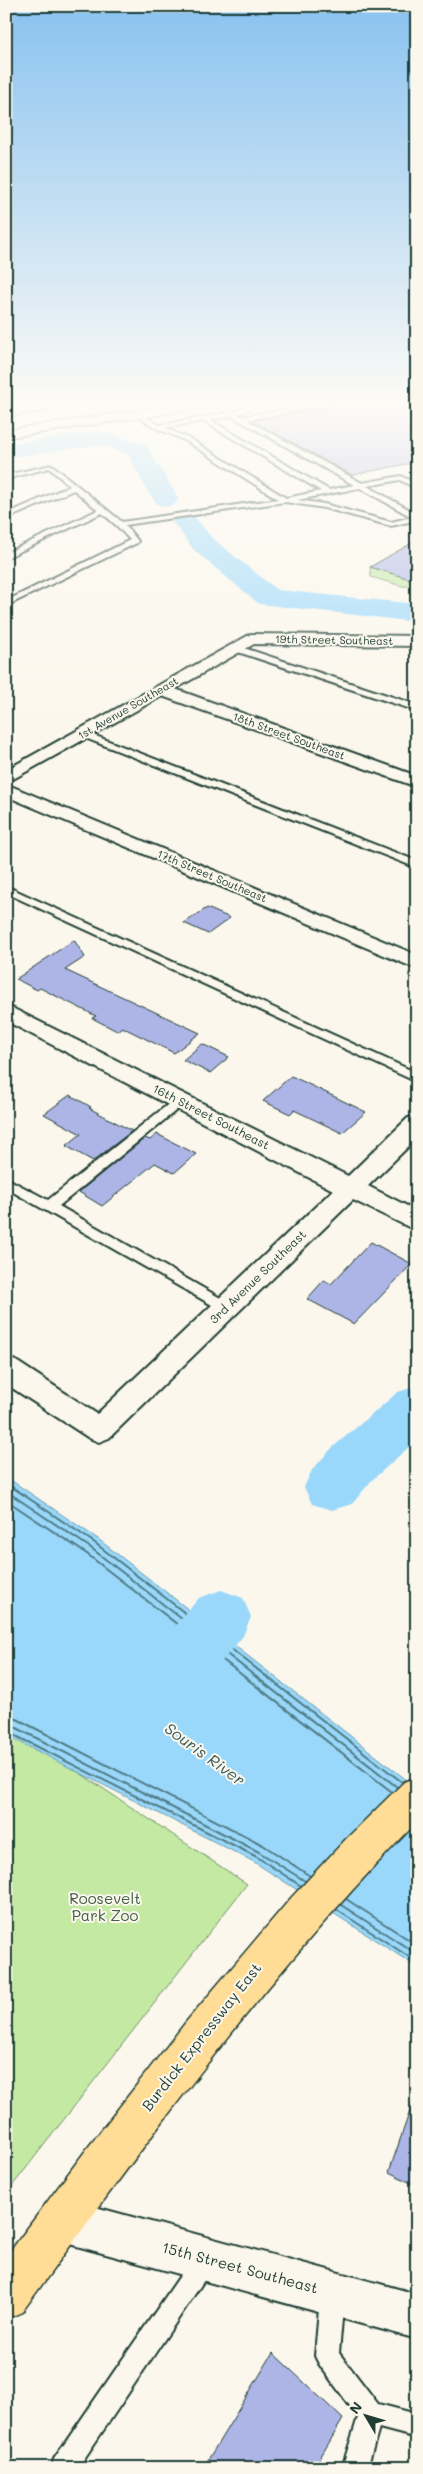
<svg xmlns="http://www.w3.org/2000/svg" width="423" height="2474" viewBox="0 0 423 2474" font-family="Mali,sans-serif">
  <rect width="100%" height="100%" fill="#fbf7ec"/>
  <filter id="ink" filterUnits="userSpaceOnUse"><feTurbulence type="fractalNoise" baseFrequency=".02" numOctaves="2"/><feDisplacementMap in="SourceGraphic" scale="10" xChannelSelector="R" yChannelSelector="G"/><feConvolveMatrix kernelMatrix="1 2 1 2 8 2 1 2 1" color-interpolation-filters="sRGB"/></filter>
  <g filter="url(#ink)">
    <!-- green -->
    <g fill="#c3e9a3" stroke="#71936c">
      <polygon points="370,567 412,579 417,576 417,587 402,586 371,577"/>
      <polygon points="6,1724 247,1884 6,2194"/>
    </g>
    <!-- water -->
    <polygon fill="#9ad8fb" stroke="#699aab" points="6,1477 98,1539 417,1788 417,1967 254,1862 6,1735"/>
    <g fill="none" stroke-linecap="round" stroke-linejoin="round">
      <!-- shore -->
      <g stroke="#507b84" stroke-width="2">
        <polyline points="6,1483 95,1543 402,1782"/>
        <polyline points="6,1491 91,1548 397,1787"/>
        <polyline points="6,1500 87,1554 392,1792"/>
        <polyline points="6,1717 17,1719 263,1845 310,1876"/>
        <polyline points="6,1725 13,1726 259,1852 305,1881"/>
        <polyline points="6,1731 257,1857 301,1886"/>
        <polyline points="346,1899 417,1945"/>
        <polyline points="341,1905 417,1954"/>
        <polyline points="337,1910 417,1962"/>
      </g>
      <!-- river -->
      <g fill="#9ad8fb" fill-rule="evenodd">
        <polygon points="99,431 145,444 179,499 175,504 166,507 157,504 145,487 128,454 98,445 6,458 6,444"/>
        <polygon points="184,512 193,515 212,538 277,590 417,604 417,622 259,604 194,550 171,520 175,515"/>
        <polygon points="417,1386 417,1440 372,1480 352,1504 332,1510 312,1504 304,1487 312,1470 332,1448 398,1392"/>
        <polygon points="221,1590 243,1598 251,1617 243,1636 191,1699 169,1708 147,1699 138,1679 147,1659 199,1598"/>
      </g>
    </g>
    <!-- building -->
    <g fill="#adb5e6" stroke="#1f3d34">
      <polygon points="364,401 417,401 417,462 352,475 253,421"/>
      <polygon points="417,540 417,581 370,567"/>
      <polygon points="207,908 230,918 208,934 184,923"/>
      <polygon points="74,940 85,957 65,970 200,1033 174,1053 122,1027 117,1031 92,1018 96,1016 40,988 37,990 16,979"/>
      <polygon points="202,1044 229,1057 210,1073 183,1060"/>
      <polygon points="291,1076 304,1082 366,1112 342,1133 294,1110 290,1114 263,1101"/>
      <polygon points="70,1095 91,1107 89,1108 132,1131 93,1161 66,1146 81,1134 44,1114"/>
      <polygon points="157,1134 196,1154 174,1173 155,1163 102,1206 79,1192 145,1138 150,1140"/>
      <polygon points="371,1242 412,1264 354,1324 307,1299 324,1280 331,1284"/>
      <polygon points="413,2102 417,2102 417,2186 389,2172"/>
      <polygon points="273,2353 343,2419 314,2468 203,2468"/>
    </g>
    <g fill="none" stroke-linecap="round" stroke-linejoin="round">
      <defs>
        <g id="lane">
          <path d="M213,401H217L234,412L256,402L275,401L259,405L238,414L242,417L336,401H349L247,420L362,483L401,476L417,484V489L400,480L367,486L417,514V520L391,526L324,508L285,502L125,525L138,541L137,543L6,606V601L130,540L117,526L102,513L6,558V553L98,510L74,490L6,519V514L70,486L49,468L6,479V475L52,465L122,522L278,499L186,441L156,428L134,414L139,413L159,425L228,413L213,403ZM232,416L239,420L354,485L329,490L210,420ZM203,421L321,491L286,498L190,439L165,428ZM360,488L412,517L391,522L324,504L297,500Z"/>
          <polygon points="232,646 238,646 417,705 417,711 232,650"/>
          <polygon points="83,731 417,861 417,868 80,736 78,734"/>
          <polygon points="6,886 417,1073 417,1082 6,893"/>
          <polygon points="180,1097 184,1098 186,1101 184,1104 59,1206 231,1304 233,1308 231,1312 226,1313 6,1188 6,1178 48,1200 176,1098"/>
          <polygon points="203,2250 211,2254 215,2262 211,2270 78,2468 51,2468 54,2459 195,2254"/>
          <polygon points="332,2285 340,2289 344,2297 339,2353 378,2404 417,2414 417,2438 379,2428 367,2468 342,2468 358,2417 319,2364 315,2356 320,2297 324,2289"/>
        </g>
        <g id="street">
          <polygon points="251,634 417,636 417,646 254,644 175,689 417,776 417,787 162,696 6,783 6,770"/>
          <polygon points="6,784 417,955 417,969 6,796"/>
          <polygon points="6,1005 348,1176 408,1118 417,1116 417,1138 368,1186 417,1211 417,1231 353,1200 109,1438 99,1442 89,1438 6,1384 6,1358 16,1361 97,1414 333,1190 6,1021"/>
          <polygon points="62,2198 417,2294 417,2339 62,2242 47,2235 40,2220 47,2205"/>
        </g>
        <polygon id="secondary" points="200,401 229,401 223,405 6,438 6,430"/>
        <path id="primary" d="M417,1777V1822C269,1972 146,2142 22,2312L6,2319V2257L86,2150L186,2022L291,1898L346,1839L404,1782Z"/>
      </defs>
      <!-- lane casing -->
      <use href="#lane" stroke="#1f3d34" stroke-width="4"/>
      <!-- street casing -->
      <use href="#street" stroke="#1f3d34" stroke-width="4"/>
      <!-- secondary casing -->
      <use href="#secondary" stroke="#1f3d34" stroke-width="3"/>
      <!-- primary casing -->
      <use href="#primary" stroke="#1f3d34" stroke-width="3"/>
      <!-- lane -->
      <use href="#lane" fill="#fbf7ec" fill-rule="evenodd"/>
      <!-- street -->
      <use href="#street" fill="#fbf7ec" fill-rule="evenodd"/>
      <!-- secondary -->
      <use href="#secondary" fill="#fbf7ec" fill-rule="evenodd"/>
      <!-- primary -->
      <use href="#primary" fill="#ffdd96" fill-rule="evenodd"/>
      <!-- rail -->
      <polyline stroke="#1f3d34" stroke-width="2" points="6,418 106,401"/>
    </g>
  </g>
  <!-- sky -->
  <linearGradient id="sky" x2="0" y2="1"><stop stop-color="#89c2f0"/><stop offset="0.54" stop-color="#fdfbf6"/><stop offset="1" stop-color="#fdfbf6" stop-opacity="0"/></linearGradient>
  <rect width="423" height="747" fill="url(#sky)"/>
  <g text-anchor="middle" stroke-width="4" stroke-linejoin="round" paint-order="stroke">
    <!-- far-street labels -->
    <g font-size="11" fill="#1f3d34" stroke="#fbf7ec">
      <text transform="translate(334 640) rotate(1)" y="4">19th Street Southeast</text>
      <text transform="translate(128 708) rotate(-30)" y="4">1st Avenue Southeast</text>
      <text transform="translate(289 736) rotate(20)" y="4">18th Street Southeast</text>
      <text transform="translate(212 876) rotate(23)" y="4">17th Street Southeast</text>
    </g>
    <!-- street labels -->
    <g font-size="12" fill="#1f3d34" stroke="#fbf7ec">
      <text transform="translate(211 1117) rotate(27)" y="4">16th Street Southeast</text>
      <text transform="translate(258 1277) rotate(-44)" y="4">3rd Avenue Southeast</text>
    </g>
    <!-- near-park labels -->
    <g font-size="15" fill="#405f4a" stroke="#fbf7ec">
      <text x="105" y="1904">Roosevelt<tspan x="105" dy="17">Park Zoo</tspan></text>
    </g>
    <!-- near-street labels -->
    <g font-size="15" fill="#1f3d34" stroke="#fbf7ec">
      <text transform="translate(202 2037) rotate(-52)" y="5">Burdick Expressway East</text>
      <text transform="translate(240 2268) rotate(15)" y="5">15th Street Southeast</text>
    </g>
    <!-- near-water labels -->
    <g font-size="16" font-style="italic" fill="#385c5c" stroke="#fbf7ec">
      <text transform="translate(205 1754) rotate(36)" y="6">Souris River</text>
    </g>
  </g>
  <!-- margin -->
  <rect width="423" height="2474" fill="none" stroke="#fbf7ec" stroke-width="25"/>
  <rect x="12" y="12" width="398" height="2449" fill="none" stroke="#1f3d34" stroke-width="2" filter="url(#ink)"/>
  <!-- north arrow -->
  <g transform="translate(366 2416) rotate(308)" stroke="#fbf7ec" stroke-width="4" paint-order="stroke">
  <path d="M0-4L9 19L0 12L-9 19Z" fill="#1f3d34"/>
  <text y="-8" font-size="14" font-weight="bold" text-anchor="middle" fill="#1f3d34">N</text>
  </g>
</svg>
